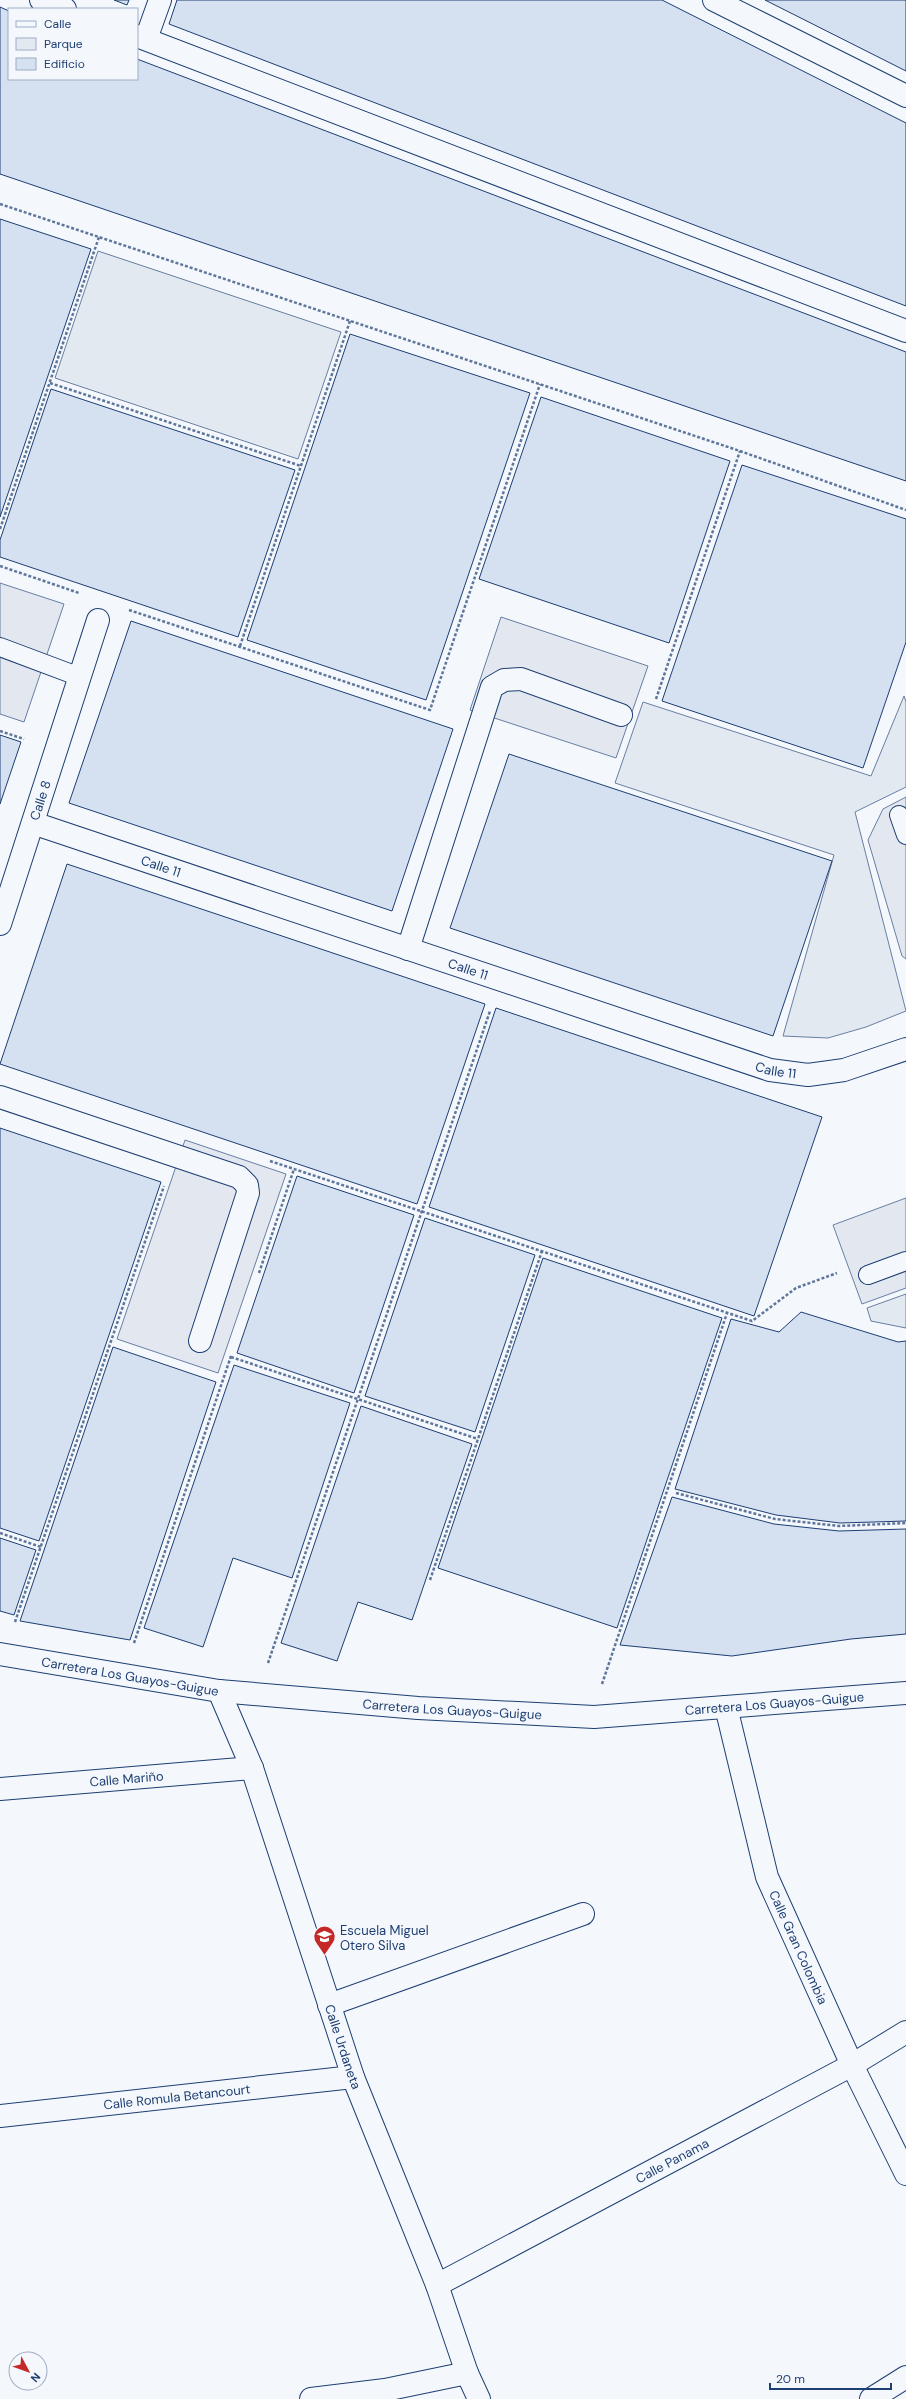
<svg xmlns="http://www.w3.org/2000/svg" width="906" height="2399" viewBox="0 0 906 2399" font-family="'DM Sans',sans-serif">
  <rect width="100%" height="100%" fill="#f4f7fb"/>
  <!-- green -->
  <g fill="#e3e9f0" stroke="#687fa3">
    <polygon points="98,251 341,332 298,459 55,378"/>
    <polygon points="904,696 906,702 906,787 855,812 906,1011 866,1027 828,1038 783,1036 834,855 615,783 643,702 871,776"/>
    <polygon points="906,1294 906,1328 871,1321 867,1308"/>
  </g>
  <!-- parking -->
  <g fill="#e3e8f0" stroke="#687fa3">
    <polygon points="0,583 64,604 24,722 0,714"/>
    <polygon points="501,617 648,666 616,758 470,710"/>
    <polygon points="906,797 906,959 902,956 868,840 883,809"/>
    <polygon points="185,1140 286,1174 218,1373 117,1339"/>
    <polygon points="906,1198 906,1288 862,1304 833,1225"/>
  </g>
  <!-- building -->
  <g fill="#d5e0f0" stroke="#1d3f73">
    <polygon points="114,0 129,0 127,5"/>
    <polygon points="177,0 662,0 906,123 906,306 169,24"/>
    <polygon points="765,0 906,0 906,71"/>
    <polygon points="0,7 9,11 9,79 137,79 137,59 906,352 906,481 0,174"/>
    <polygon points="0,219 91,249 0,517"/>
    <polygon points="350,334 530,393 426,700 247,640"/>
    <polygon points="51,389 295,470 238,637 0,557 0,540"/>
    <polygon points="541,397 730,461 669,643 479,579"/>
    <polygon points="742,465 906,519 906,642 863,768 662,701"/>
    <polygon points="131,621 453,729 392,911 69,803"/>
    <polygon points="0,735 21,742 0,804"/>
    <polygon points="509,754 832,861 773,1036 450,928"/>
    <polygon points="67,864 485,1004 417,1204 0,1064"/>
    <polygon points="496,1008 822,1117 754,1316 429,1207"/>
    <polygon points="0,1128 161,1182 39,1541 0,1528"/>
    <polygon points="297,1176 414,1215 354,1393 237,1353"/>
    <polygon points="425,1218 535,1255 475,1432 365,1396"/>
    <polygon points="543,1258 722,1318 617,1628 438,1568"/>
    <polygon points="801,1312 898,1342 906,1341 906,1521 840,1523 776,1515 675,1489 731,1319 779,1332"/>
    <polygon points="113,1347 216,1382 130,1640 20,1621"/>
    <polygon points="234,1365 350,1403 292,1578 233,1558 203,1647 144,1628"/>
    <polygon points="361,1406 472,1444 412,1620 358,1602 337,1661 281,1643"/>
    <polygon points="672,1497 774,1524 839,1531 906,1529 906,1634 851,1639 732,1656 620,1645"/>
    <polygon points="0,1538 36,1550 14,1615 0,1611"/>
  </g>
  <g fill="none" stroke-linecap="round" stroke-linejoin="round">
    <defs>
      <g id="service">
        <polyline points="0,647 80,677"/>
        <polyline points="899,815 906,835"/>
        <polyline points="868,1275 906,1261"/>
      </g>
      <g id="minor">
        <polyline points="41,0 65,9"/>
        <polyline points="714,0 906,96"/>
        <polyline points="137,36 906,331"/>
        <polyline points="146,39 160,0"/>
        <path id="s1" d="M33,823L770,1070L808,1075L844,1070L906,1049"/>
        <path id="s2" d="M0,924L98,620"/>
        <polyline points="408,949 492,687 504,680 521,679 621,715"/>
        <polyline points="0,1097 239,1177 247,1185 248,1193 200,1341"/>
        <path id="s3" d="M219,1691L252,1768L353,2077L437,2285L467,2373L479,2399"/>
        <path id="s4" d="M726,1707L767,1877L852,2065L906,2174"/>
        <path id="s5" d="M0,1789L252,1768"/>
        <polyline points="329,2005 583,1914"/>
        <path id="s6" d="M0,2116L353,2077"/>
        <path id="s7" d="M437,2285L852,2065L906,2032"/>
        <polyline points="311,2399 385,2390 467,2373"/>
        <polyline points="871,2399 906,2377"/>
      </g>
      <g id="secondary">
        <path id="s8" d="M0,1654L219,1691L418,1708L594,1717L906,1693"/>
      </g>
    </defs>
    <!-- service casing -->
    <use href="#service" stroke="#1d3f73" stroke-width="20"/>
    <!-- minor casing -->
    <use href="#minor" stroke="#1d3f73" stroke-width="24"/>
    <!-- secondary casing -->
    <use href="#secondary" stroke="#1d3f73" stroke-width="24"/>
    <!-- path -->
    <g stroke="#5e769c" stroke-width="2.5" stroke-dasharray="3 2" stroke-linecap="butt">
      <polyline points="0,204 740,451 906,510"/>
      <polyline points="50,383 301,466"/>
      <polyline points="0,529 99,237"/>
      <polyline points="0,566 79,593"/>
      <polyline points="129,610 430,710 540,384"/>
      <polyline points="240,646 350,321"/>
      <polyline points="656,699 740,451"/>
      <polyline points="0,731 24,739"/>
      <polyline points="270,1161 752,1321 796,1288 837,1273"/>
      <polyline points="259,1273 294,1169"/>
      <polyline points="231,1357 478,1439"/>
      <polyline points="676,1493 775,1519 839,1526 906,1523"/>
      <polyline points="0,1533 41,1547"/>
      <polyline points="430,1580 542,1251"/>
      <polyline points="15,1622 164,1186"/>
      <polyline points="134,1643 231,1356"/>
      <polyline points="268,1663 490,1011"/>
      <polyline points="602,1684 727,1313"/>
    </g>
    <!-- service -->
    <use href="#service" stroke="#f4f7fb" stroke-width="18"/>
    <!-- minor -->
    <use href="#minor" stroke="#f4f7fb" stroke-width="22"/>
    <!-- secondary -->
    <use href="#secondary" stroke="#f4f7fb" stroke-width="22"/>
  </g>
  <!-- icons -->
  <defs>
    <symbol id="school-pin" viewBox="-11 -11 22 30"><path d="M0 17L-7.5 6A9.5 9.5 0 1 1 7.5 6Z" fill="#c62828" stroke="#f4f7fb"/><path d="M0-5L7-2L0 1L-7-2ZM-4 1L0 2.5L4 1V4Q0 6-4 4Z" fill="#fff"/></symbol>
  </defs>
  <g fill-rule="evenodd">
    <use href="#school-pin" x="312" y="1924" width="25" height="34"/>
  </g>
  <g text-anchor="middle" stroke-width="3" stroke-linejoin="round" paint-order="stroke">
    <!-- street labels -->
    <g font-size="13" fill="#1d3f73" stroke="#f4f7fb">
      <text dy="5" stroke="none"><textPath href="#s2" startOffset="130">Calle 8</textPath></text>
      <text dy="5" stroke="none"><textPath href="#s1" startOffset="135">Calle 11</textPath></text>
      <text dy="5" stroke="none"><textPath href="#s1" startOffset="459">Calle 11</textPath></text>
      <text dy="5" stroke="none"><textPath href="#s1" startOffset="783">Calle 11</textPath></text>
      <text dy="5" stroke="none"><textPath href="#s8" startOffset="132">Carretera Los Guayos-Guigue</textPath></text>
      <text dy="5" stroke="none"><textPath href="#s8" startOffset="779">Carretera Los Guayos-Guigue</textPath></text>
      <text dy="5" stroke="none"><textPath href="#s8" startOffset="456">Carretera Los Guayos-Guigue</textPath></text>
      <text dy="5" stroke="none"><textPath href="#s5" startOffset="127">Calle Mariño</textPath></text>
      <text dy="5" stroke="none"><textPath href="#s4" startOffset="252">Calle Gran Colombia</textPath></text>
      <text dy="5" stroke="none"><textPath href="#s3" startOffset="377">Calle Urdaneta</textPath></text>
      <text dy="5" stroke="none"><textPath href="#s6" startOffset="178">Calle Romula Betancourt</textPath></text>
      <text dy="5" stroke="none"><textPath href="#s7" startOffset="266">Calle Panama</textPath></text>
    </g>
    <!-- poi labels -->
    <g font-size="13" fill="#1d3f73" stroke="#f4f7fb" text-anchor="start">
      <text x="340" y="1935">Escuela Miguel<tspan x="340" dy="15">Otero Silva</tspan></text>
    </g>
  </g>
  <!-- legend -->
  <rect x="8" y="8" width="130" height="72" fill="#f4f7fb" stroke="#9eadc5"/>
  <rect x="16" y="21" width="20" height="6" fill="#f4f7fb" stroke="#9eadc5"/>
  <text x="44" y="28" font-size="12" fill="#1d3f73">Calle</text>
  <rect x="16" y="38" width="20" height="12" fill="#e3e9f0" stroke="#9eadc5"/>
  <text x="44" y="48" font-size="12" fill="#1d3f73">Parque</text>
  <rect x="16" y="58" width="20" height="12" fill="#d5e0f0" stroke="#9eadc5"/>
  <text x="44" y="68" font-size="12" fill="#1d3f73">Edificio</text>
  <!-- north arrow -->
  <g transform="translate(28 2371) rotate(131)"><circle r="19" fill="#f4f7fb" stroke="#9eadc5"/>
  <path d="M0-3L7 15L0 10L-7 15Z" fill="#c62828"/>
  <text y="-6" font-size="11" font-weight="bold" text-anchor="middle" fill="#1d3f73">N</text>
  </g>
  <!-- scale -->
  <path d="M770 2383v6h121v-6" fill="none" stroke="#1d3f73" stroke-width="2"/>
  <text x="776" y="2383" font-size="12" fill="#1d3f73" stroke="#f4f7fb" stroke-width="3" paint-order="stroke">20 m</text>
</svg>
